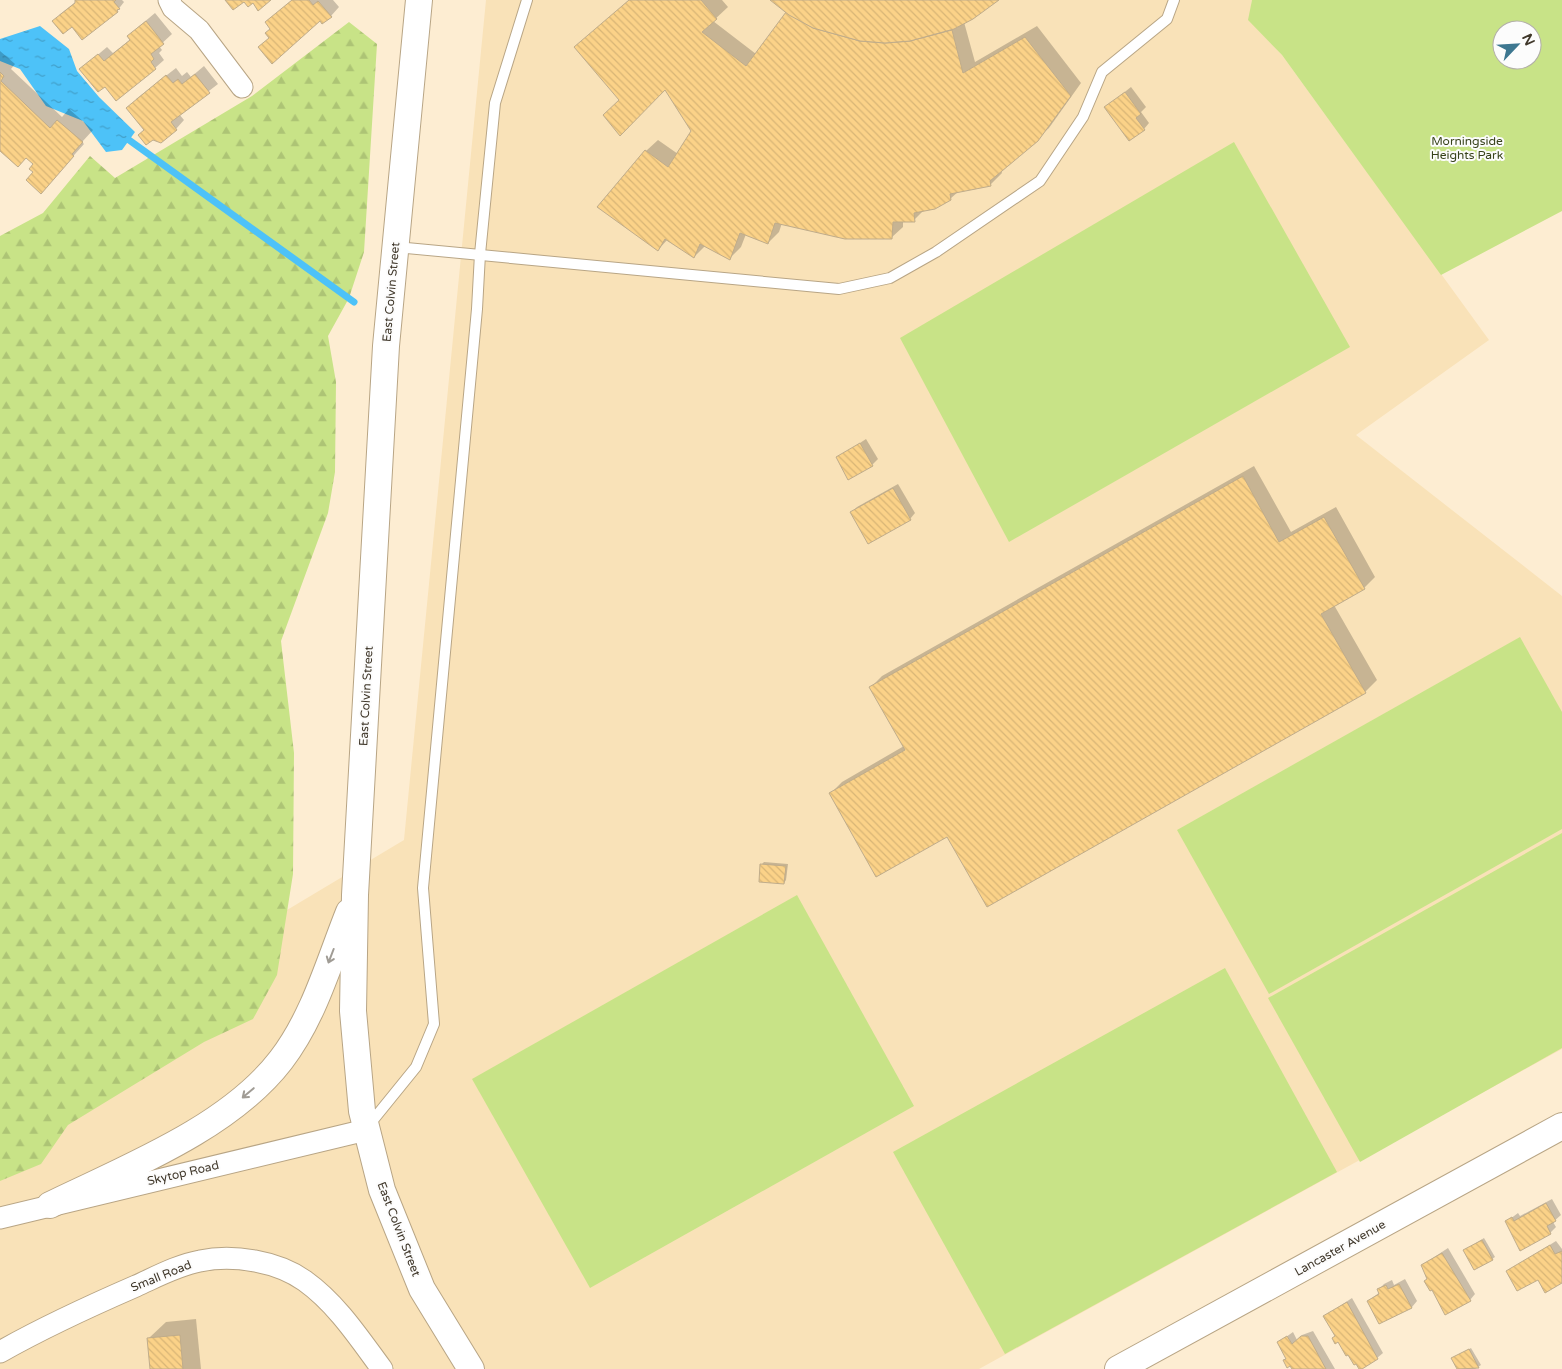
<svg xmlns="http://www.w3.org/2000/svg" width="1562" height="1369" viewBox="0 0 1562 1369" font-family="'Varela Round',sans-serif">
  <defs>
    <pattern id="forest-firs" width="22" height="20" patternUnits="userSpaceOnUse" patternTransform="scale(1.25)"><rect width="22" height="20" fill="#c8e387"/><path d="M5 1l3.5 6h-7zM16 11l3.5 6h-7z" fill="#adc475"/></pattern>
    <pattern id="water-ripples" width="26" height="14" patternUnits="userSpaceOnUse" patternTransform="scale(1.25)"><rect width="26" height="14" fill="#4dc2f8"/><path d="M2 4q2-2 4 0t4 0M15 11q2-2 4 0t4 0" fill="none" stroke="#419fc9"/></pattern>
    <pattern id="building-back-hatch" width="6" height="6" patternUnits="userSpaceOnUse" patternTransform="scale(1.25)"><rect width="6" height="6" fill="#fbd288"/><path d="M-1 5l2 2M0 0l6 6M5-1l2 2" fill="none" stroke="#d8b576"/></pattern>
  </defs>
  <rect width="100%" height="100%" fill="#fdedd2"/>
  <!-- built -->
  <polygon fill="#f9e2b8" points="486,0 1252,0 1249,20 1282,55 1489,340 1356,435 1562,596 1562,1049 979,1369 0,1369 0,1082 404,840"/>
  <!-- forest -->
  <polygon fill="url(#forest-firs)" points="349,22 377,44 364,252 349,298 328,336 336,382 335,472 328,513 281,641 294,753 293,874 277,975 253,1019 204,1042 68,1125 41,1164 0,1181 0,236 43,213 90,156 115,178 252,96"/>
  <!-- green -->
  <g fill="#c8e387" fill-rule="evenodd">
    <path d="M1252,0H1562V211L1441,275L1282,55L1248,20ZM1502,30H1532V60H1502Z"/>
    <polygon points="1234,142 1350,347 1009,542 900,338"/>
    <polygon points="1520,637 1562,712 1562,829 1269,994 1177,830"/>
    <polygon points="1562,833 1562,1048 1360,1162 1268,998"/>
    <polygon points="797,895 914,1106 590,1288 472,1079"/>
    <polygon points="1225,968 1337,1172 1005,1354 893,1152"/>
  </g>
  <!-- water -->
  <polygon fill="url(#water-ripples)" points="40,26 69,49 77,71 99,97 135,132 122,150 106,152 83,121 46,106 20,69 0,61 0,39"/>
  <!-- shadow -->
  <g fill="#0003">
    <polygon points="78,0 122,0 124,2 117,11 72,25 59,15"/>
    <polygon points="292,0 333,0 339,7 331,16 270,37 272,29 266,22"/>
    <polygon points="629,0 722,0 728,7 713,21 756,54 788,12 774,0 995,0 964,22 975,62 1037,26 1081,83 1049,128 1001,170 1002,173 990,185 959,191 950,199 925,209 914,220 903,220 903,227 891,238 782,223 779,232 768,243 746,234 741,247 730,258 705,246 694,257 668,239 658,250 646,151 658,140 678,154 692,131 665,89 620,100 576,47"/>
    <polygon points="155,13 172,34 159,46 162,50 159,53 164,60 155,68 105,85 81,69 107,47 113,53 131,39 129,36 137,28"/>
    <polygon points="0,51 15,64 11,69 62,117 69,109 93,130 82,142 84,144 41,192 35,172 35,163 26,157 0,149"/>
    <polygon points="204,66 218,84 179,114 184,120 176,129 146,130 136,99 176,68 182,76 187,72 191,77"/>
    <polygon points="1131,87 1146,107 1141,112 1149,123 1144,129 1106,107"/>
    <polygon points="866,439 878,459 872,465 837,458"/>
    <polygon points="1254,466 1291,532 1336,507 1375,577 1364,588 1334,605 1377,680 1365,692 948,835 831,793 842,782 904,746 871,687 882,676"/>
    <polygon points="898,484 915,513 910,519 852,512 857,507"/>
    <polygon points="764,862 788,864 786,880 784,883 762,864"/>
    <polygon points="1552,1199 1561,1215 1553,1222 1556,1227 1550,1233 1520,1249 1506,1222 1518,1213 1520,1216"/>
    <polygon points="1484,1238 1495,1257 1492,1259 1465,1250"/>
    <polygon points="1556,1241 1562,1249 1562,1282 1508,1271"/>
    <polygon points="1448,1248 1475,1294 1470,1300 1428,1278 1422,1265"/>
    <polygon points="1405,1279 1417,1301 1412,1307 1379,1322 1368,1301 1380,1292 1378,1290 1384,1284 1392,1280 1394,1285"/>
    <polygon points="1352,1298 1383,1353 1377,1358 1338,1340 1325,1316"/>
    <polygon points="196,1319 201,1369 151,1369 149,1338 166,1322"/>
    <polygon points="1313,1331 1335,1369 1293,1369 1279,1342 1293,1332 1297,1340 1302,1335"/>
    <polygon points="1471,1348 1481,1365 1475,1369 1458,1369 1453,1358"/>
  </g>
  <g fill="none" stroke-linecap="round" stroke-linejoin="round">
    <!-- stream -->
    <polyline stroke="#4dc2f8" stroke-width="7" points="129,140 354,302"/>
  </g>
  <!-- building -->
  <g fill="url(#building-back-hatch)" stroke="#bfac8b">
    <polygon points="75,0 116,0 114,2 120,9 117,10 118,12 82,40 72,27 63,34 52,21 75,3"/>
    <polygon points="225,0 271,0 258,11 253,3 248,7 244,2 233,10"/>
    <polygon points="292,0 309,0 313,5 318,1 332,17 322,24 320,21 272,64 258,47 269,38 265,33 270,29 265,22"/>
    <polygon points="629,0 701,0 717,19 702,32 746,66 786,12 813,28 860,41 885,43 910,41 952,30 963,73 1025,37 1071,96 1038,141 990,181 991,186 950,194 951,200 935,209 914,213 915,222 893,222 892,239 845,239 775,223 768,244 740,233 730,260 700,244 694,258 665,239 658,251 597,207 645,150 668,167 691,131 665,90 620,136 603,115 619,100 574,47"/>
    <polygon points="770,0 999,0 973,19 954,29 910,41 885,43 860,41 813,28 789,15"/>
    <polygon points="146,21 164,44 151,54 154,59 151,62 156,69 116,101 105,87 98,92 79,69 98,54 104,61 130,40 127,36"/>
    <polygon points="0,72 4,76 1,81 50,128 57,120 83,142 72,154 74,156 41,194 26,180 33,172 29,169 33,164 26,158 18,167 0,151"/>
    <polygon points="195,74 210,93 171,122 177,130 161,143 153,140 146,145 138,135 144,130 126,108 166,75 173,83 178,79 182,84"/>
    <polygon points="1125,92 1141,114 1136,118 1145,130 1129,141 1104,107"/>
    <polygon points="860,443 873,466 848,480 836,457"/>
    <polygon points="1243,476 1279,542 1324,517 1365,589 1321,614 1366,693 987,907 947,837 876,877 829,793 905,750 869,687"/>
    <polygon points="893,488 911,520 868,544 850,512"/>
    <polygon points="760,864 786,866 784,884 759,882"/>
    <polygon points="1546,1203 1556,1221 1547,1226 1551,1234 1520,1251 1505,1221 1512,1217 1514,1221"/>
    <polygon points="1482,1240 1493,1260 1474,1270 1463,1250"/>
    <polygon points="1550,1245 1555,1254 1562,1251 1562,1283 1545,1293 1538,1280 1517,1291 1506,1271"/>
    <polygon points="1442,1253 1471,1301 1445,1315 1432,1290 1430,1291 1424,1281 1427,1279 1421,1265"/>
    <polygon points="1399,1284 1412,1308 1379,1324 1367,1301 1379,1294 1377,1289 1386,1285 1388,1289"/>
    <polygon points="1347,1302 1378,1359 1362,1369 1359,1369 1356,1364 1354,1365 1348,1355 1346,1356 1338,1342 1335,1344 1332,1338 1335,1336 1323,1316"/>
    <polygon points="180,1335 183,1369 150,1369 147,1338"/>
    <polygon points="1287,1336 1292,1344 1301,1336 1308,1336 1326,1369 1292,1369 1290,1366 1287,1368 1283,1360 1286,1359 1277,1342"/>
    <polygon points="1469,1349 1479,1368 1457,1369 1451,1358"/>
  </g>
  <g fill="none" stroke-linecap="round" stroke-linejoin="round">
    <defs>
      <g id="service">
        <polyline points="396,247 839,289 890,278 936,252 1040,181 1083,117 1102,72 1167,19 1174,0"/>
        <polyline points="369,1125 416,1067 434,1024 423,888 477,309 480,254 495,103 527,0"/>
      </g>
      <g id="minor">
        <polyline points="169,0 173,8 199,30 242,87"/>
        <polyline points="0,1218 366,1130"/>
        <path d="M0,1352C44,1327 90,1306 136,1286C156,1277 178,1265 200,1261C233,1254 277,1261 305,1281C337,1304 359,1338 382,1369"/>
      </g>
      <g id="tertiary">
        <polyline points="419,0 386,346 355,895 353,1011 362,1111 382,1190 422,1289 471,1369"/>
        <path d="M50,1205C126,1168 229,1128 281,1060C314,1017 329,962 349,912"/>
        <polyline points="1118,1369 1562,1126"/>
      </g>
    </defs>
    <!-- service casing -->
    <use href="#service" stroke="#b8a585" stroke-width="12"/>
    <!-- minor casing -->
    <use href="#minor" stroke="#b8a585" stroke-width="23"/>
    <!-- tertiary casing -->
    <use href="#tertiary" stroke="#b8a585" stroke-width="28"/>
    <!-- service -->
    <use href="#service" stroke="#fff" stroke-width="10"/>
    <!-- minor -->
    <use href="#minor" stroke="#fff" stroke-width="21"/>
    <!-- tertiary -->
    <use href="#tertiary" stroke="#fff" stroke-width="26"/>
  </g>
  <!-- one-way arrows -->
  <defs><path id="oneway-shaft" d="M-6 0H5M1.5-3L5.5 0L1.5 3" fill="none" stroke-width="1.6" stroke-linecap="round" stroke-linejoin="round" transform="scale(1.25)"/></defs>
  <g stroke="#a09c95">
    <use href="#oneway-shaft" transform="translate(331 956) rotate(111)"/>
    <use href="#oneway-shaft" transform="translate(248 1093) rotate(140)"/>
  </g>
  <g text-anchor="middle" stroke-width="4" stroke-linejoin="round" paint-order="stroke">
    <!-- park labels -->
    <g font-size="12" fill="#37421a" stroke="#fcfcfc">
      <text x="1467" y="145">Morningside<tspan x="1467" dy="14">Heights Park</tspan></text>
    </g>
    <!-- street labels -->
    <g font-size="12" fill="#40382b" stroke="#fcfcfc">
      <text transform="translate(391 292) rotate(-85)" y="4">East Colvin Street</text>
      <text transform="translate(366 696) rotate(-87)" y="4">East Colvin Street</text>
      <text transform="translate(183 1173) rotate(-13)" y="4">Skytop Road</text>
      <text transform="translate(399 1229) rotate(69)" y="4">East Colvin Street</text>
      <text transform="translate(1340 1248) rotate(-29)" y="4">Lancaster Avenue</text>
      <text transform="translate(161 1276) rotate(-22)" y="4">Small Road</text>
    </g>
  </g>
  <!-- north arrow -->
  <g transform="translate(1517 45) rotate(65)"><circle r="24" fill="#fcfcfc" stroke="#b1aea8"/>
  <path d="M0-4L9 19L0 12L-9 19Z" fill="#3d7790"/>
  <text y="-8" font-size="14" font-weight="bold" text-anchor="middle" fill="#40382b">N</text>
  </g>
</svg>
